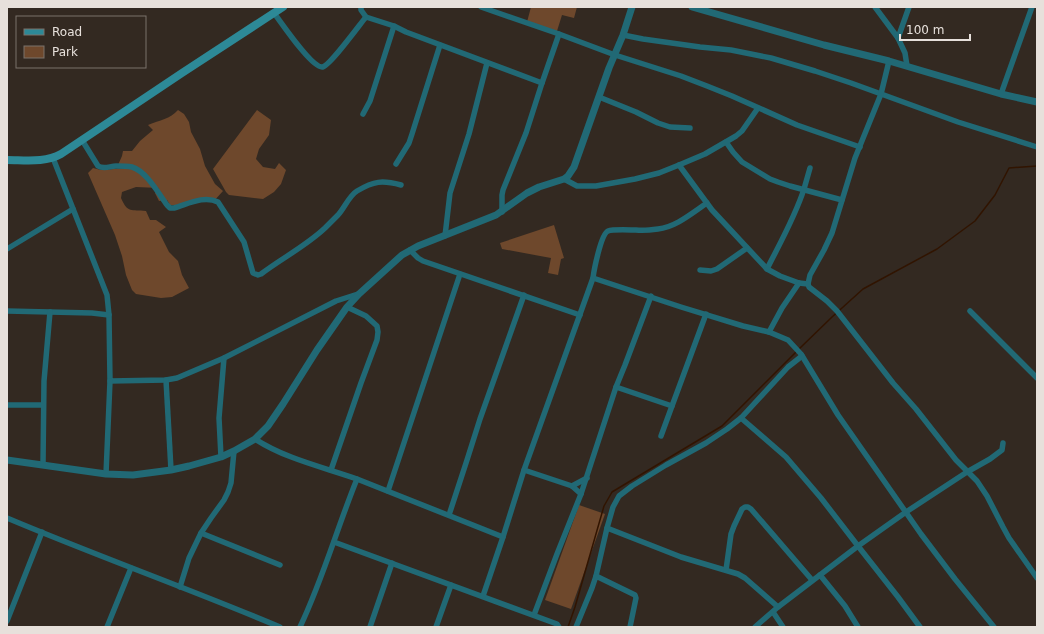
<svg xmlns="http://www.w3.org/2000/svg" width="1044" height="634" viewBox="0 0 1044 634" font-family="'DejaVu Sans',sans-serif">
  <rect width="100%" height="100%" fill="#332921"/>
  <!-- green -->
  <g fill="#6e482c">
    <polygon points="531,7 577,7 574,18 562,15 557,31 527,22"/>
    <path d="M178,110L184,114L189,122L191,132L200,149L205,166L215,184L223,191L213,202L198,200L179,205H170L167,200L159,201L155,193L159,188L136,187L122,192L121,198C128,214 131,209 146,211L150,220H156L166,227L159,232L169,252L178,261L182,275L189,288L172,297L161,298L136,294L132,290L126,275L122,256L115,235L88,173L93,168L101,170L126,168L118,165L122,156L123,151H132L140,141L153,130L148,125C160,120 170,119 178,110Z"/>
    <polygon points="257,110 271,120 269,135 259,149 256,159 263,167 275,169 279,163 286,170 281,184 274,192 263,199 229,195 226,192 213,169"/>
    <polygon points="554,225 564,258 561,259 558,275 548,273 551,258 502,249 500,243"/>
    <polygon points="579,505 605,514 571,609 545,600"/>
  </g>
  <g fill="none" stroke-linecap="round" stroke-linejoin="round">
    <!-- stream -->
    <g stroke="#311400" stroke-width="1.5">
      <polyline points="799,349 832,317 863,289 937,249 975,221 995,195 1009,168 1037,166"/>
      <polyline points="568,627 575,607 604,506 612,492 722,426 797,351"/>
    </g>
    <!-- minor -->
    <g stroke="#216975" stroke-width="5.5">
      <polyline points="361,7 361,10 366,17 394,26 406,32 542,83"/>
      <polyline points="481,7 559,34 615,55 681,76 707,86 732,96 797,125 860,147"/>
      <polyline points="875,7 898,38"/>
      <path d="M274,13C281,22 311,67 322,67C329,67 360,24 366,17"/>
      <polyline points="623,35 643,39 700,47 731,50 771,58 815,71 851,83 958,122 1037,147"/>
      <polyline points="889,61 881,94 855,158 832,233 824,250 810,275 808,284 809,287 827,301 837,311 893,383 916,409 956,460 977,481 987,496 1003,527 1009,538 1037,578"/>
      <polyline points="907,66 905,53 898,38 909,7"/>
      <polyline points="1001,94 1032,7"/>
      <polyline points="599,97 636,112 658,123 670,127 690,128"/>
      <polyline points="363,114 370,101 394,26"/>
      <path d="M82,140L98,166C104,170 110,166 116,166C121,166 127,166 132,167C146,171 159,194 167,205L170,208H174C188,204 204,195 218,202L244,242L253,273L258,275L261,274C282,258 306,246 325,228C330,223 334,219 338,215C345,207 349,196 357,191C374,181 382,180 401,185"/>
      <polyline points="726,142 733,152 742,162 770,179 778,182 790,186 842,200"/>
      <polyline points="53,158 107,295 109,315 110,381 166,380 177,378 224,358 336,301 358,294"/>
      <polyline points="396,164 409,143 412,134 440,45"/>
      <polyline points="679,165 712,210 767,269 780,276 799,283 808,284"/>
      <polyline points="564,179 577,186 596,186 635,179 659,173 679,165 705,154 736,136 742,131 758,108"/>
      <polyline points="502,212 502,195 503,190 526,133 542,83 559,34"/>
      <polyline points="445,236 450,193 469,134 487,63"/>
      <polyline points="7,249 73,209"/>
      <polyline points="410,250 418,258 423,261 580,315"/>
      <path d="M767,269C780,243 795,217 804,189C806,182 808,175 810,168"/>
      <polyline points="700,270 711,271 717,269 747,248"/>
      <polyline points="593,278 681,307 743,326 769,332 788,340 801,354 838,415 921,534 955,579 994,627"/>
      <polyline points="7,311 92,313 109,315"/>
      <polyline points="970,311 1037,378"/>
      <polyline points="769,332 782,308 799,283"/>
      <polyline points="166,380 171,470"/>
      <polyline points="616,387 672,406 706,314"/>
      <polyline points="7,405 43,405"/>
      <polyline points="741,418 786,457 821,498 858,546 898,597 920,627"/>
      <polyline points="661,436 672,406"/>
      <path d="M255,439C286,459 323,467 357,479C337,528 323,579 300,627"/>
      <polyline points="221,457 219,418 224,358"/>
      <polyline points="43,464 44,381 50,312"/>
      <polyline points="331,470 361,383 377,340 378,332 377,326 366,316 347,307"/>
      <polyline points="524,470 572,486 581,494"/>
      <polyline points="106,474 110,381"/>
      <polyline points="357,479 503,537"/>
      <polyline points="572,486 587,478"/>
      <polyline points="388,491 460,274"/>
      <polyline points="449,515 467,460 480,419 524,295"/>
      <path d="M7,518C97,556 190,589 280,627"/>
      <polyline points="607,528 681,557 738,574 745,578 778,607"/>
      <polyline points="201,533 280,565"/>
      <polyline points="334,542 557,624 559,627"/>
      <polyline points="726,570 731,534 734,526 742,509 745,507 748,507 751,509 812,580"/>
      <polyline points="820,575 845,606 858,627"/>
      <polyline points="596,576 607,528 613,507 619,496 632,486 666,465 706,443 727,429 741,418 788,367 802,356"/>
      <polyline points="180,587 189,558 201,533 211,518 224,500 228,492 231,483 234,451"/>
      <path d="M483,596L503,537L524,470L593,278C594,270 601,234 608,231C613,229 630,230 636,230C643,231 651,230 658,229C676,227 692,213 707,203"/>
      <polyline points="773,612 783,627"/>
      <polyline points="534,615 557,554 581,494 616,387 625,365 651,296"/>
      <polyline points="7,621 42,532"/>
      <polyline points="107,627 131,568"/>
      <polyline points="370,627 392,563"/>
      <polyline points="436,627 451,585"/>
      <polyline points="576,627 592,588 596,576 635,595 636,598 630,627"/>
      <polyline points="755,627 778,607 858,546 906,512 967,472 990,459 1002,450 1003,443"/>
    </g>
    <!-- tertiary -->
    <g stroke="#216975" stroke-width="7">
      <polyline points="692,7 824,45 889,61 1001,94 1037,102"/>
      <polyline points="7,460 106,474 133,475 171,470 189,466 221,457 234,451 255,439 268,426 283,404 317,350 347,307 359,294 402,255 418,246 496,215 527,193 539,187 564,179 568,176 574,167 609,68 623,35 632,7"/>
    </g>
    <!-- secondary -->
    <path stroke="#2d8997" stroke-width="8" d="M7,160C25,160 45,163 61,154L182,73L283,7"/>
  </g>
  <!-- border -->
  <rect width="1044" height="634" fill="none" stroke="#e7e0db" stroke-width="16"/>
  <!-- legend -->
  <rect x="16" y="16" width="130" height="52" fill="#332921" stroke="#7b726b"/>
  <rect x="24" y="29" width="20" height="6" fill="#2d8997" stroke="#7b726b"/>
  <text x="52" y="36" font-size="12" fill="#e7e0db">Road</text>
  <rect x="24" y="46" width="20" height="12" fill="#6e482c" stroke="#7b726b"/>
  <text x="52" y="56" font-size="12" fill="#e7e0db">Park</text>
  <!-- scale -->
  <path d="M900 34v6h70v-6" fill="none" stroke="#e7e0db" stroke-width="2"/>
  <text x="906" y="34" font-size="12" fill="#e7e0db" stroke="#332921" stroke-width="3" paint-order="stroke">100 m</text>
</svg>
